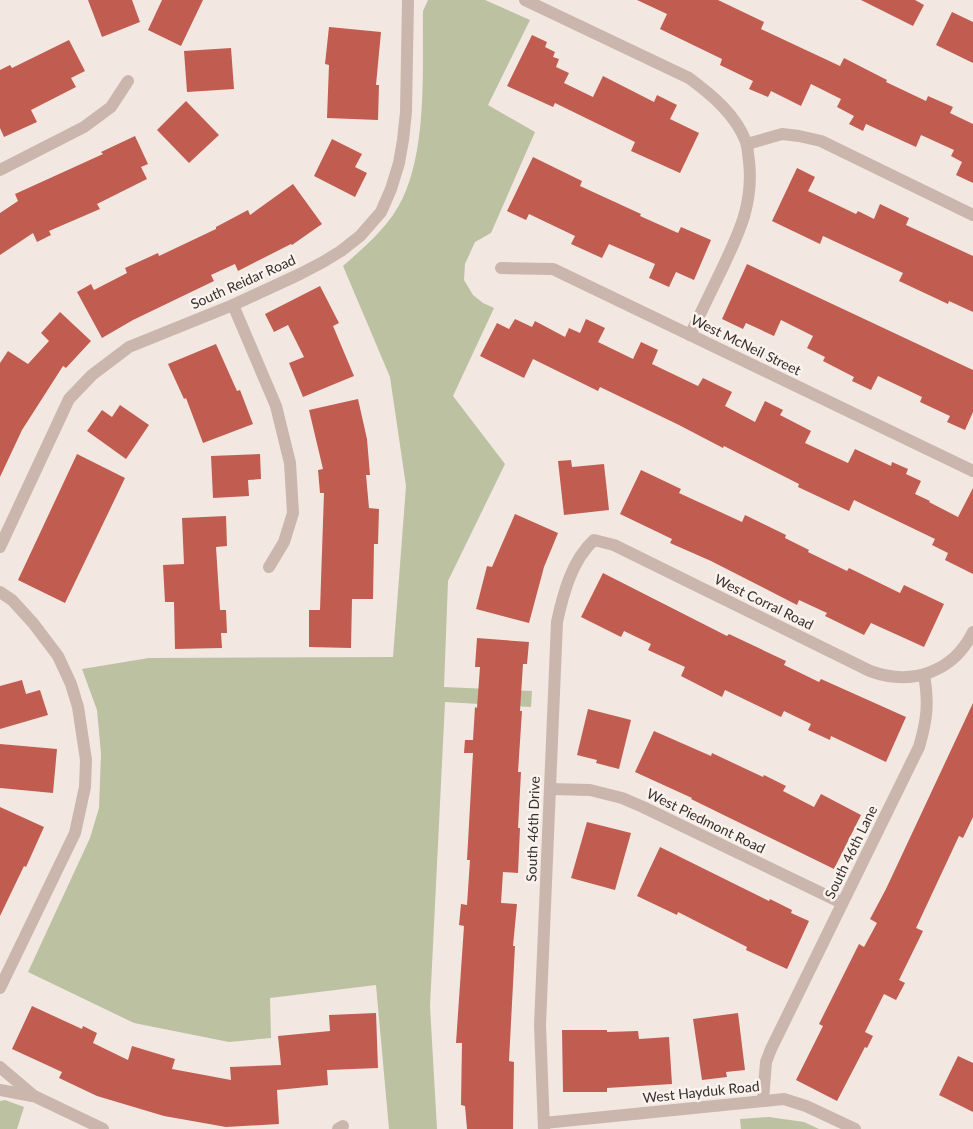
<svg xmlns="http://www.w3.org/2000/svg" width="973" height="1129" viewBox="0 0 973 1129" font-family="Lato,sans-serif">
  <rect width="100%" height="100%" fill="#f2e8e1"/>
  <!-- green -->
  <g fill="#bbc1a1">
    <path d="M428,0H485L530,20L488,105L535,132L491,233L475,242L465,264L464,280L473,295L483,303L494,308L453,396L505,464L448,581L444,687L532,691L531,707L445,702L430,1006L437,1129H389L376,985L270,998L271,1038L229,1042L134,1023L28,972L90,838L99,808L101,754L97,710L82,669L149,658L393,657L406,486L390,377L343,266C361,250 379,235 393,215C429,164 422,71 423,11Z"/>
    <polygon points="5,1100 24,1107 17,1129 0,1129 0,1101"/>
    <polygon points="769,1117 804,1122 819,1129 741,1129 740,1119"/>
  </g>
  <!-- building -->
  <g fill="#c15c50">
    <polygon points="88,0 132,0 140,22 102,37"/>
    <polygon points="162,0 203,0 181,46 148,30"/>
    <polygon points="637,0 718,0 764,22 761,29 840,66 844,58 887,80 886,82 926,101 928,96 953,107 950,113 973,124 973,183 956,175 962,162 951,156 954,150 921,135 916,147 866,124 863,131 849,124 854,116 837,107 841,99 811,84 801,106 771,91 768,97 749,89 753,81 720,65 722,59 660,29 667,14"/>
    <polygon points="861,0 915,0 924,5 913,26"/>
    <polygon points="952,12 973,22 973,63 936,45"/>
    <polygon points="329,27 381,32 376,85 379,85 378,120 327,118 329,65 325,64"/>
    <polygon points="532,35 547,42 545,47 555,52 553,57 559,59 556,67 569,73 564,83 593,97 603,76 654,102 657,95 677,105 670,119 699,133 680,173 631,151 635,142 555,103 553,107 507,86"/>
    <polygon points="69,40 85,71 71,78 76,87 31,110 37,122 4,137 0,128 0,70 10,65 12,68"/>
    <polygon points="231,48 234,89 187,92 184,51"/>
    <polygon points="186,101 219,135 189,163 157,130"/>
    <polygon points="135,136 148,164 141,167 147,179 97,204 100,209 49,231 51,235 37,242 33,233 0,255 0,213 18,201 15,194 103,154 101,152"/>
    <polygon points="332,139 362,154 355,167 367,173 355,197 314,176"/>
    <polygon points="533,157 582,181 580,186 641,214 640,216 678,233 681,227 711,240 694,280 676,272 669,287 649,278 655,264 609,244 602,258 571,244 575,236 529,214 526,220 507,211"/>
    <polygon points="797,168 815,177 808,191 856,214 858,211 874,219 880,204 909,218 906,225 973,256 973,312 949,301 948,304 899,281 903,273 823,236 820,244 772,221"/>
    <polygon points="293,184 322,224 292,245 291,244 238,271 235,264 211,275 214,281 133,320 102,338 77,292 91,284 94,290 127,273 125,268 158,253 159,256 216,229 216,227 248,210 250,215"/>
    <polygon points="747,264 973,370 973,412 965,430 947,422 950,416 920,402 922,397 878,376 871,390 852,381 854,377 823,361 825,357 807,348 813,336 781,320 774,336 746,323 743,329 722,319"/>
    <polygon points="320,286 339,323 333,326 354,376 303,397 289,363 304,357 288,325 274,332 265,314"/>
    <polygon points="60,312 91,341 66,368 63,366 22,430 0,477 0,363 8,351 28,364 49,341 41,333"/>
    <polygon points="515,319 532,327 535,321 565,337 569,328 580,333 586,319 605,328 598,342 633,359 641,342 658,350 652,364 698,386 703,378 732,392 725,406 755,422 765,401 783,410 780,415 811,431 805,443 848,463 855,449 891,466 892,462 908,469 906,474 921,481 915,494 930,501 929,502 958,517 973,488 973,574 945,560 948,553 932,545 935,539 854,500 849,511 798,487 799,484 724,446 723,448 679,425 600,387 598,391 533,359 524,378 480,356 497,323 509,329"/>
    <polygon points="216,344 237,391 240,390 253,424 203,443 186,398 184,399 168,364"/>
    <polygon points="358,399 367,439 370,475 366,475 369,508 379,509 378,544 374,544 373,599 352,599 351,648 309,647 309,610 320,610 324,493 320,493 318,470 323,469 309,410"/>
    <polygon points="120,405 149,425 126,459 87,431 102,410 112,417"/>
    <polygon points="77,454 125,478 65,603 18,580"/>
    <polygon points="260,454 261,479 248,480 249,496 213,498 211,456"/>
    <polygon points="571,460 572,467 604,464 609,510 564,515 558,461"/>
    <polygon points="641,470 681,489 679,493 742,522 745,515 786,535 785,538 809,550 808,552 847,571 849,568 900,593 904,585 944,604 924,647 871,623 864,635 825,616 827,613 799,600 797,605 711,561 670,543 672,539 620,514"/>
    <polygon points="515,514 558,533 544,567 529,623 476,609 487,566 492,567"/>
    <polygon points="226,516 227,546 216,547 220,610 226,610 227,633 221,633 222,648 175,649 174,602 165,602 163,565 184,564 182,518"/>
    <polygon points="603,573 727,636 729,634 786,661 784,665 819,682 821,679 906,717 886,762 831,736 830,740 808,730 811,724 784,711 781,717 725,690 722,697 681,676 685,667 648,650 651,644 624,631 621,637 581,617"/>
    <polygon points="477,638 529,642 527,664 523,664 520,711 522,711 518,772 521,772 518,828 520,828 518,873 503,872 501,903 517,904 513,946 515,946 509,1061 514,1062 513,1129 467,1129 465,1106 461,1105 462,1043 456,1043 464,926 459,925 461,904 467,905 470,860 467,860 473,753 464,753 465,740 473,740 475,707 477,708 480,667 475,667"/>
    <polygon points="22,680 26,694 40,690 48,715 0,729 0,686"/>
    <polygon points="973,703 973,817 963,838 959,836 916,928 923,931 899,980 905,983 896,1000 884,994 865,1032 873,1036 867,1048 865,1047 837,1101 796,1080 823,1026 819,1024 859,944 864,947 877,923 870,919 886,889"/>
    <polygon points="588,709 631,720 619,769 596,763 597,760 577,755"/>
    <polygon points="654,731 711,756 712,753 763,777 764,775 786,786 783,791 814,807 821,794 861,815 834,869 691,799 692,798 635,772"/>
    <polygon points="0,744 57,749 53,793 0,788"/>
    <polygon points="0,807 44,827 26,867 24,866 0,916"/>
    <polygon points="587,822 631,833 615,890 571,878"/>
    <polygon points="660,847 769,901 770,899 792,910 791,913 809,921 787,969 746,950 747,947 678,912 677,915 637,896"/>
    <polygon points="32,1006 82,1029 83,1026 97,1033 93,1043 128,1060 132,1046 175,1059 172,1069 231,1080 230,1067 281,1065 278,1036 330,1031 329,1015 376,1013 378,1068 327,1070 328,1085 277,1090 279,1124 226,1127 164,1116 97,1096 59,1078 62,1072 12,1049"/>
    <polygon points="738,1013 745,1070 726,1072 727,1077 702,1080 693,1019"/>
    <polygon points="562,1030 607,1030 607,1032 638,1031 639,1039 669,1037 672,1084 607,1088 607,1092 563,1092"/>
    <polygon points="958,1056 973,1063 973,1112 939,1095"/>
  </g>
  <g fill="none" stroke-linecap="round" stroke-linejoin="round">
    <!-- minor -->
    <g stroke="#cab6ad" stroke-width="12">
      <path d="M525,0L689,78C712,95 736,115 746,142C748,148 748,155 749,161C754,205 738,235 720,273C710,294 700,314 690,335"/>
      <polyline points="747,144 782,134 799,136 821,141 973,215"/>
      <polyline points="0,170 84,127 111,107 128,81"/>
      <polyline points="501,268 553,269 973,471"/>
      <polyline points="233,305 276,406 290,463 293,513 284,542 269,567"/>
      <polyline points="0,547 69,399 92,375 129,347 233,305 300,274 323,262 341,251 360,236 381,212 391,189 399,163 403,140 406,112 408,0"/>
      <polyline points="0,592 12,600 33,623 58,656 71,684 78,707 86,760 85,787 75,833 0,988"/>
      <polyline points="550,789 590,790 622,798 643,807 842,903"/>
      <polyline points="0,1067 34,1096 103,1129"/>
      <polyline points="0,1090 32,1096"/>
      <path d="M763,1100L766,1062L771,1049L919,747C927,720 929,703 924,675"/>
      <polyline points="544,1123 784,1099 806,1106 855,1129"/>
      <polyline points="338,1129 343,1126"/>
      <path d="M544,1129L540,1025L557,622C563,594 572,560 594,540L614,545L870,671C911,686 953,673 973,632"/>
    </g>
  </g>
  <g text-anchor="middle" stroke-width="5" stroke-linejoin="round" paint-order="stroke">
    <!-- street labels -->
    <g font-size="14" fill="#392e2b" stroke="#faf2ed">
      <text transform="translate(243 282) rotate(-24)" y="5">South Reidar Road</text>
      <text transform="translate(746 345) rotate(26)" y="5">West McNeil Street</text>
      <text transform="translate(764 602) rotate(26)" y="5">West Corral Road</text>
      <text transform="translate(706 821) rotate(26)" y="5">West Piedmont Road</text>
      <text transform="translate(533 829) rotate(-88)" y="5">South 46th Drive</text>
      <text transform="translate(851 852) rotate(-64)" y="5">South 46th Lane</text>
      <text transform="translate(701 1092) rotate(-6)" y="5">West Hayduk Road</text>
    </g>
  </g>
</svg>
